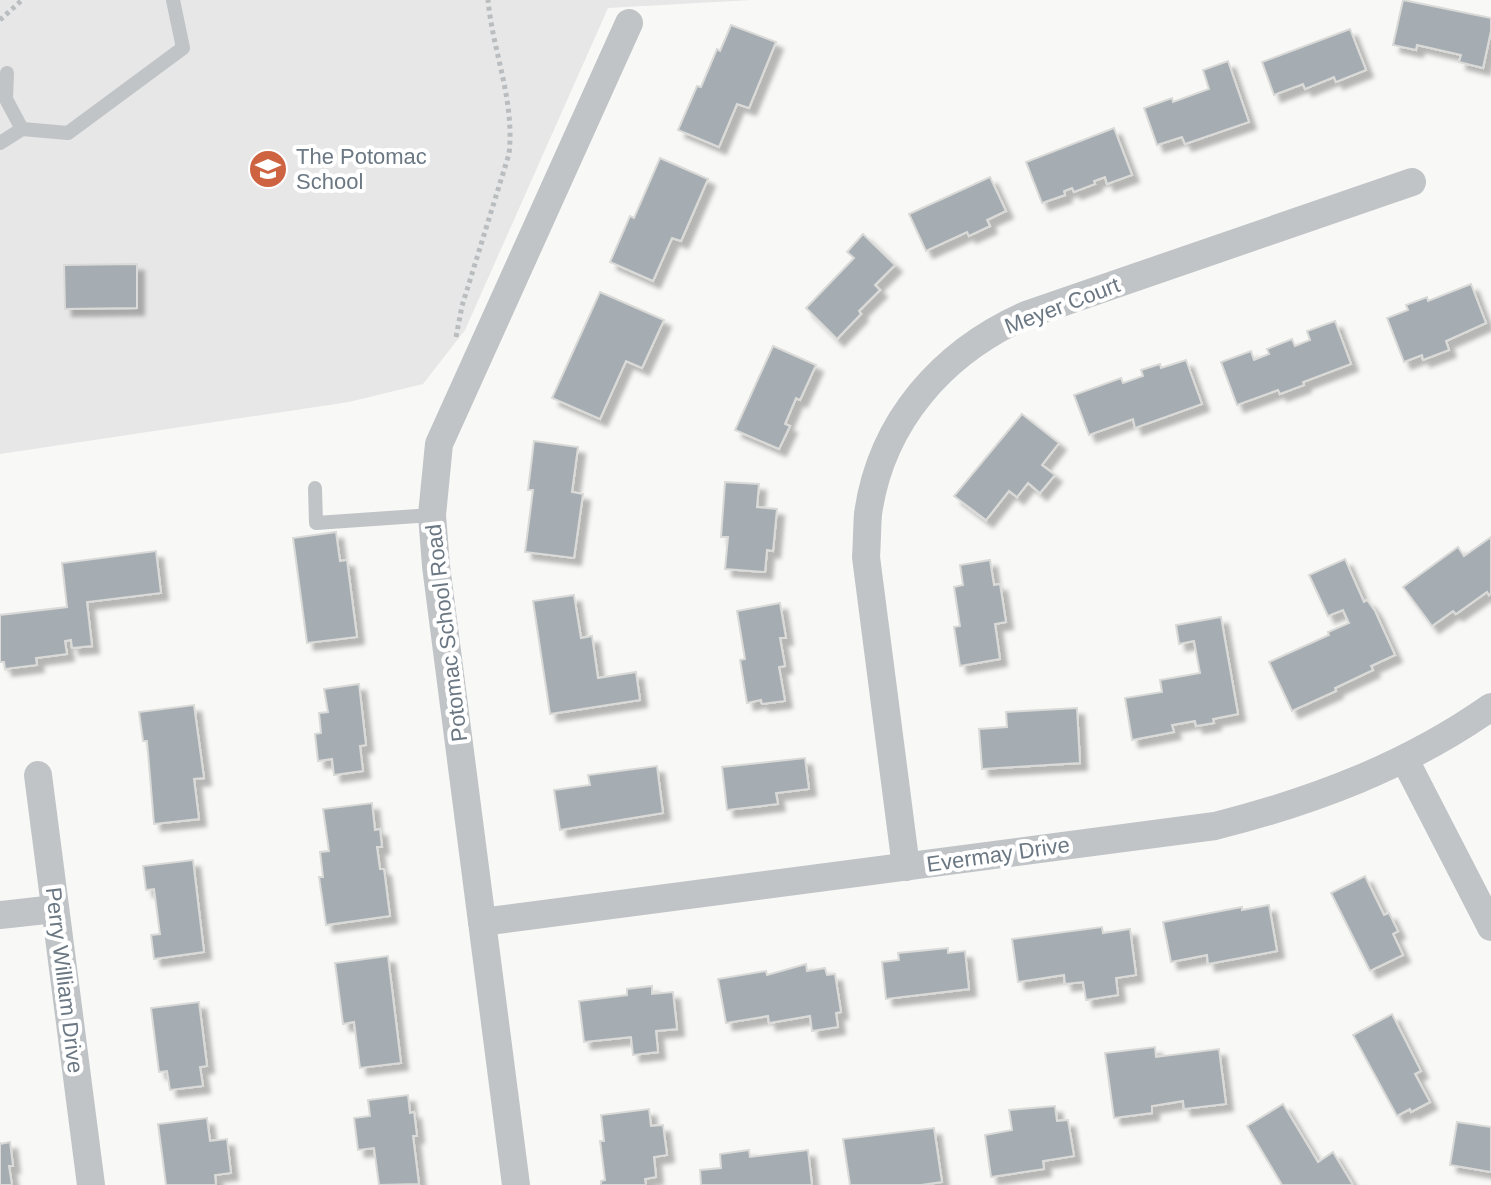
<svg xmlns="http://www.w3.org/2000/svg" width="1491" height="1185" viewBox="0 0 1491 1185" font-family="Arial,sans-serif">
  <defs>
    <filter id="shadow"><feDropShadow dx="7" dy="7" stdDeviation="2" flood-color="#0004"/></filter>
  </defs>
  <rect width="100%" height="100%" fill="#f8f8f6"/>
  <!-- built -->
  <polygon fill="#e6e7e6" points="0,0 751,0 608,8 465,330 423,384 349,402 0,454"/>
  <!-- building -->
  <g fill="#a6adb2" stroke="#dadad8" stroke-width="2" filter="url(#shadow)">
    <polygon points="1403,0 1491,18 1491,31 1483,68 1459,62 1461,55 1417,45 1416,50 1393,45"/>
    <polygon points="731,25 776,42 749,108 737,104 719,147 678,130 697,86 701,87 717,49 720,51"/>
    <polygon points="1350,29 1366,70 1336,82 1334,77 1305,89 1303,84 1274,95 1262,62"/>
    <polygon points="1228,61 1249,122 1185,144 1182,137 1157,145 1144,108 1172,98 1173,102 1209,89 1203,70"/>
    <polygon points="1114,128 1132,175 1107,184 1105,177 1094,181 1095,184 1074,192 1072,188 1064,191 1065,195 1042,203 1026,162"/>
    <polygon points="660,158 708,179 681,241 672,238 653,281 610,262 630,216 634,218"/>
    <polygon points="990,177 1006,211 987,220 990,226 969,236 967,232 926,251 909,214"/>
    <polygon points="863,234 895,265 875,285 880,290 859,311 861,314 837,339 806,308 854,258 847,252"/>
    <polygon points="137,264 137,308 65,309 64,265"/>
    <polygon points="1471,284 1486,323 1446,341 1449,350 1423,360 1422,355 1404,362 1387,318 1408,310 1406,305 1427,297 1428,301"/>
    <polygon points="600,292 664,320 642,368 626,361 600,419 552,398"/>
    <polygon points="1335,321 1351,364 1303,382 1304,385 1280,394 1278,390 1237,405 1221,362 1251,351 1254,360 1269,354 1267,349 1292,339 1295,346 1310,340 1307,331"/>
    <polygon points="773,346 816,365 800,400 796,398 785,424 790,426 779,449 735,430"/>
    <polygon points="1186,360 1202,404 1135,428 1133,419 1089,435 1074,395 1121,378 1123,383 1143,376 1141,370 1160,364 1161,368"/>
    <polygon points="1022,414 1059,443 1042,465 1055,475 1040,493 1028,483 1017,497 1009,491 986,520 954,496"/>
    <polygon points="534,441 578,447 572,492 583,494 574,558 525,552 533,490 528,490"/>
    <polygon points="725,482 759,484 757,507 777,509 773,551 767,550 765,572 725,569 728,537 721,537"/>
    <polygon points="336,532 340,561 347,560 357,637 307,643 293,538"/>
    <polygon points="1491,537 1491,593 1489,595 1487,592 1456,614 1453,611 1432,626 1403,587 1458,547 1464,556"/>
    <polygon points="156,551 161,593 87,602 92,646 72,648 71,640 65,641 67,654 36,658 37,665 5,669 4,662 0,662 0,615 67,607 62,563"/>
    <polygon points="1345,559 1364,602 1367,600 1375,611 1395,655 1371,666 1373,670 1335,688 1336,691 1292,711 1269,662 1329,635 1328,632 1349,623 1343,610 1328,616 1309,575"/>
    <polygon points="990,560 994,585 1000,584 1006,622 995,624 1000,659 960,666 954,627 960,626 954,587 963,585 960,565"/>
    <polygon points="574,595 581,638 592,636 598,678 636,672 640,700 550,714 533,601"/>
    <polygon points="780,603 786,638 780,638 785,666 779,667 785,701 762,704 761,700 747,703 740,660 745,659 737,611"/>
    <polygon points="1221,617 1238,714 1213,719 1214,723 1196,726 1195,721 1172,725 1174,732 1132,740 1125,698 1162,692 1160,680 1200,673 1194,641 1179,644 1176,625"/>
    <polygon points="359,684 366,745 360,746 363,771 334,775 332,759 318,761 315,734 321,733 319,713 328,712 324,689"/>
    <polygon points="194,705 204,778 194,779 199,819 154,824 147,741 143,741 139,712"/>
    <polygon points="1077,708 1080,763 982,769 979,729 1007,727 1006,712"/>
    <polygon points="805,758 809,789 776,793 778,804 727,810 722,767"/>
    <polygon points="657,766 663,813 560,830 554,790 590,785 588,775"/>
    <polygon points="372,803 375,830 380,829 382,847 377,847 380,869 384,869 390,916 326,925 319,877 323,877 320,852 329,851 323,809"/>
    <polygon points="193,860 204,952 154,959 151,935 160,934 154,889 146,890 143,866"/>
    <polygon points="1365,876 1384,915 1389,913 1398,931 1393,934 1403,955 1370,971 1331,893"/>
    <polygon points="1269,905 1277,951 1208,964 1207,955 1171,962 1163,922 1242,907 1242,910"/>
    <polygon points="1102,927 1103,933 1130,929 1136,975 1116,978 1118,995 1086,1000 1083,982 1065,984 1064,975 1018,982 1012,939"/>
    <polygon points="948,948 948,953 965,951 969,989 886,999 882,962 899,960 898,953"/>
    <polygon points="388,956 401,1063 360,1068 354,1022 343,1024 335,963"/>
    <polygon points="806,964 807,971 825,968 827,975 835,974 841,1012 836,1013 838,1027 812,1031 810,1016 769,1023 768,1016 726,1023 718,979 766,971 767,975"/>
    <polygon points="652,986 652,994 673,992 677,1029 656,1031 658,1052 633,1055 631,1037 584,1042 579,1001 627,995 627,989"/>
    <polygon points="199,1002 207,1066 200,1067 203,1086 170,1090 167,1071 159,1072 151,1008"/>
    <polygon points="1392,1014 1421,1071 1415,1074 1430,1102 1411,1112 1410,1109 1397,1116 1353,1035"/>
    <polygon points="1155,1047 1156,1057 1219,1049 1226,1104 1184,1109 1183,1101 1152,1106 1152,1113 1114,1118 1105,1053"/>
    <polygon points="408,1095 410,1113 414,1112 417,1136 413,1136 419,1184 379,1185 374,1148 358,1150 354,1118 370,1116 368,1100"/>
    <polygon points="1283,1104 1318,1162 1333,1152 1353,1185 1282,1185 1247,1126"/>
    <polygon points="1055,1106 1057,1121 1068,1120 1074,1156 1043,1161 1044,1169 991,1177 985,1135 1012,1130 1009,1110"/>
    <polygon points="649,1109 651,1126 663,1125 667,1155 654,1157 656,1177 645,1179 646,1185 601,1185 601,1181 605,1180 600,1141 604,1141 601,1115"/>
    <polygon points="207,1118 210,1141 227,1139 231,1173 215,1175 216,1185 166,1185 158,1124"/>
    <polygon points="1457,1122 1491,1127 1491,1172 1450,1165"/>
    <polygon points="934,1128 942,1182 921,1185 850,1185 843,1139"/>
    <polygon points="0,1142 0,1144 10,1142 13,1166 9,1166 12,1185 0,1185"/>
    <polygon points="749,1150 750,1157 808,1150 812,1185 701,1185 700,1170 721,1168 720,1154"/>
  </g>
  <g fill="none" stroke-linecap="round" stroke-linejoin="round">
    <!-- path -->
    <g stroke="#babdbf" stroke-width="5" stroke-dasharray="4 4" stroke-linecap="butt">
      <polyline points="0,20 22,0"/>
      <path d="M456,337L462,306L509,154C515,100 493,53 488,0"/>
    </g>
    <!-- lane -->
    <g stroke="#c0c4c7" stroke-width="14">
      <polyline points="7,73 6,99 22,129"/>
      <polyline points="0,143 22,129 68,133 183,48 173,0"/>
      <polyline points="315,488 316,523 432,515"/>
    </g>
    <!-- street -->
    <g stroke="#c0c4c7" stroke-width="28">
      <polyline points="1405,760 1491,927"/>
      <polyline points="38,775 91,1185"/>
      <path d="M906,867L866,557C867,543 867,528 868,514C881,421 943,352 1026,315L1412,182"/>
      <polyline points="0,915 55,909"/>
      <path d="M482,922L1215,826C1314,801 1407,766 1491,707"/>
      <polyline points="516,1185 436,566 432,515 439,444 629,23"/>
    </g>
  </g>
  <!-- icons -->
  <defs>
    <symbol id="school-disc" viewBox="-11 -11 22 22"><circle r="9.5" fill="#ce6341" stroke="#fff"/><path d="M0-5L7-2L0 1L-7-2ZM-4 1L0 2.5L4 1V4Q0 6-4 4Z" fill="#fff"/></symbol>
  </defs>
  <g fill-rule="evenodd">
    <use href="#school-disc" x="246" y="147" width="44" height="44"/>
  </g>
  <g text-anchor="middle" stroke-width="8" stroke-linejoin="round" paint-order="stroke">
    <!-- poi labels -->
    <g font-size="22" fill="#6b7883" stroke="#fff" text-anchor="start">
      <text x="296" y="164">The Potomac<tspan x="296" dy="25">School</tspan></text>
    </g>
    <!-- street labels -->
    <g font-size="22" fill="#6b7883" stroke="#fff">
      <text transform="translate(1062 305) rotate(-21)" y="8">Meyer Court</text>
      <text transform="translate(446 633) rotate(-97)" y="8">Potomac School Road</text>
      <text transform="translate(998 854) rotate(-8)" y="8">Evermay Drive</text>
      <text transform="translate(65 980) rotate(83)" y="8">Perry William Drive</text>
    </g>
  </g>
</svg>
